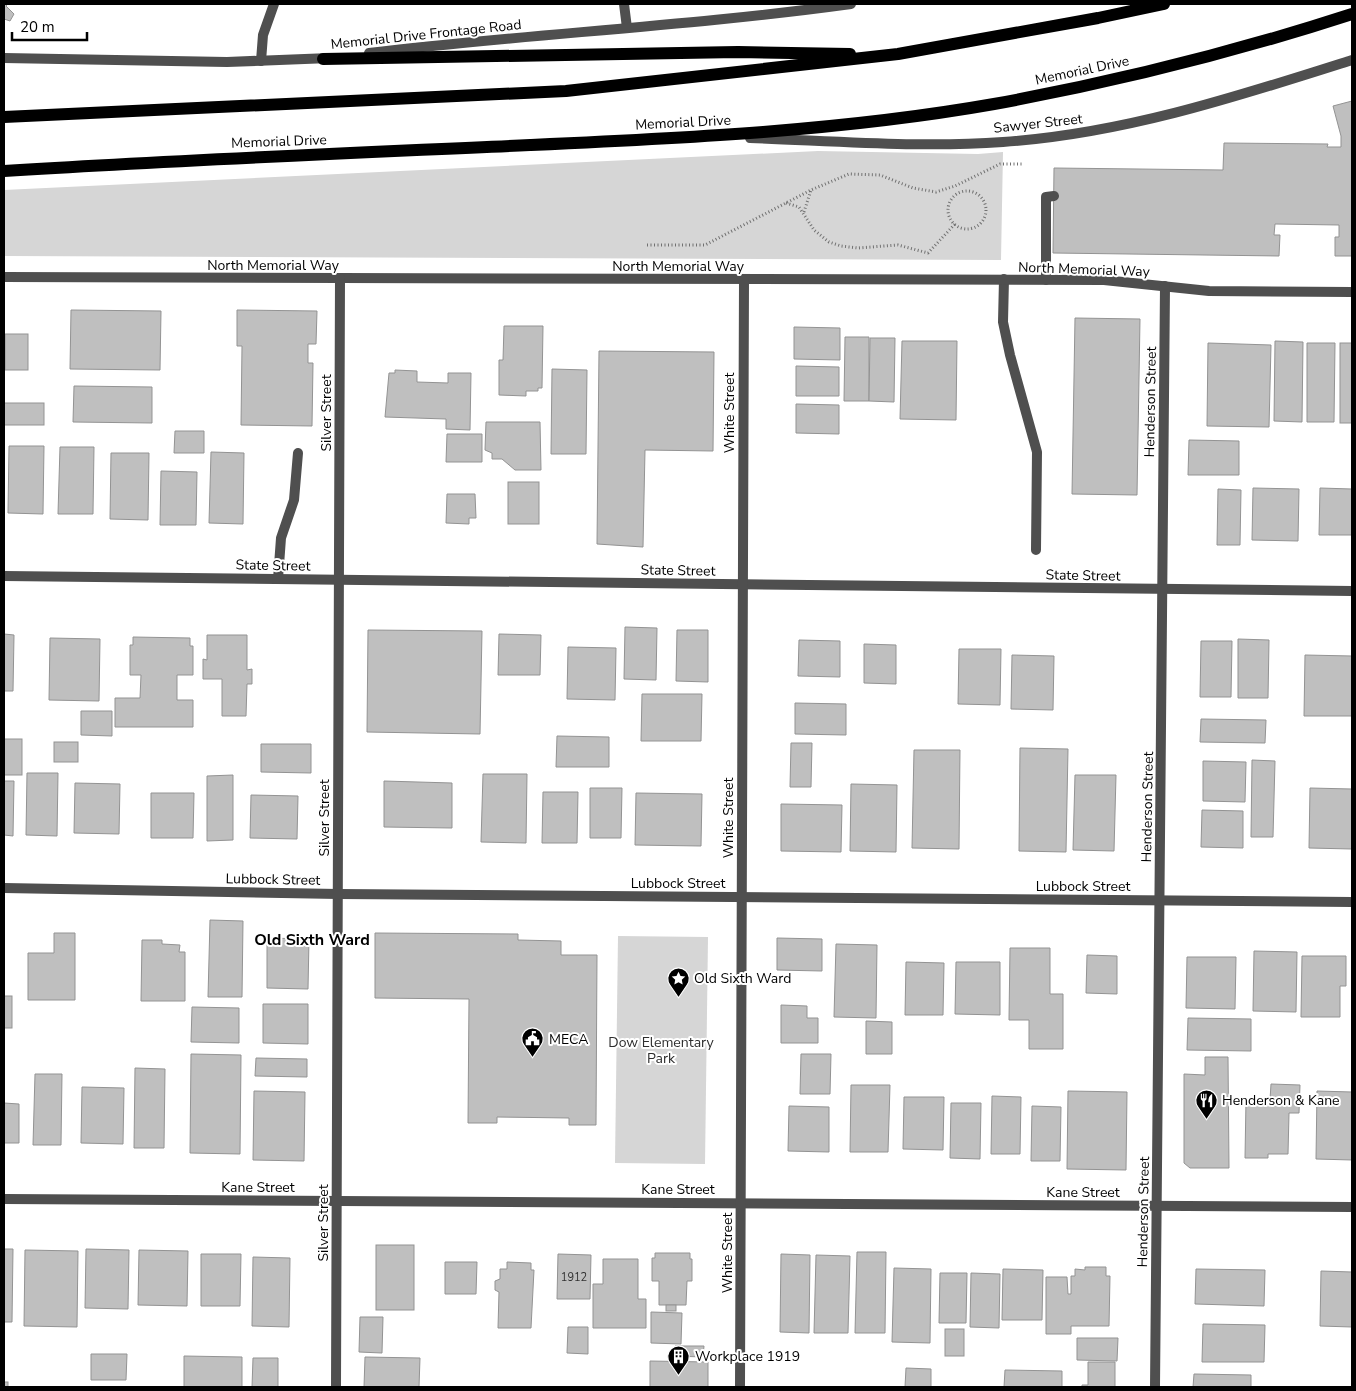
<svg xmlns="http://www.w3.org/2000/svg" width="1356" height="1391" viewBox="0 0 1356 1391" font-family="'Nunito Sans',sans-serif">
  <rect width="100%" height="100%" fill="#fff"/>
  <!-- green -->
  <g fill="#d6d6d6">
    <polygon points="818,151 978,154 1003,152 1001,260 4,256 4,190"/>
    <polygon points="618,936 708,937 705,1164 615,1163"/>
  </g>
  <!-- building -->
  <g fill="#bfbfbf" stroke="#939393">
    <polygon points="4,4 8,4 6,6 14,14 10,21 4,19"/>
    <polygon points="1352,101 1352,256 1335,256 1335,237 1339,237 1339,225 1275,224 1274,235 1280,235 1279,256 1053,253 1054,168 1223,170 1224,143 1328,144 1327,147 1341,147 1341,136 1333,106"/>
    <polygon points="71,310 161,311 160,370 70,369"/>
    <polygon points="237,310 317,311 316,344 308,344 308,363 313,363 312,426 241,425 242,346 237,346"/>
    <polygon points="1075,318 1140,319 1137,495 1072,494"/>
    <polygon points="504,326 543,326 542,388 538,388 538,391 526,391 526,396 499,395 499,360 503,360"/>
    <polygon points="794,327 840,328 840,360 794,359"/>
    <rect x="5" y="334" width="23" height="36"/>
    <polygon points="845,337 869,337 869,401 844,401"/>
    <polygon points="870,338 895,338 894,402 869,401"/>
    <polygon points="902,341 957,341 956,420 900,419"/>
    <polygon points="1275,341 1303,342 1302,422 1274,421"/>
    <polygon points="1208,343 1271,345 1269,427 1207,426"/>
    <polygon points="1307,343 1335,343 1334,422 1307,422"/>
    <rect x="1340" y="343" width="12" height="80"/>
    <polygon points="599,351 714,352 713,451 645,450 643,547 597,544"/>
    <polygon points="796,366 839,367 839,396 796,396"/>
    <polygon points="552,369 587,370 586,454 551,454"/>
    <polygon points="395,370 417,371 417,382 448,383 448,373 471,373 470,430 446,429 446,419 385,417 389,373 395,373"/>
    <polygon points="74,386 152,387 152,423 73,422"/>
    <rect x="4" y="403" width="40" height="22"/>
    <polygon points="796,404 839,405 839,434 796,433"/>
    <polygon points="486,422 540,422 541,470 515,470 502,459 492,459 492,453 485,450"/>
    <polygon points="175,431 204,431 204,453 174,453"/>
    <polygon points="447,434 482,434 482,462 446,462"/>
    <polygon points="1189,440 1239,441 1239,475 1188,475"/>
    <polygon points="9,446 44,446 43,514 8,513"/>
    <polygon points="60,447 94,447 93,514 58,514"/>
    <polygon points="211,452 244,453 243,524 209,523"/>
    <polygon points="111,453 149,453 148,520 110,519"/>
    <polygon points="161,471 197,472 196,525 160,525"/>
    <rect x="508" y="482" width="31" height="42"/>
    <polygon points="1253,488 1299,489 1298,541 1252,540"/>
    <polygon points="1320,488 1352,489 1352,535 1319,535"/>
    <polygon points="1218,489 1241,490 1240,545 1217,545"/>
    <polygon points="447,494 475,494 476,518 469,518 469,524 446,523"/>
    <polygon points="625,627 657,628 656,680 624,679"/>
    <polygon points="368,630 482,631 480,734 367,732"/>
    <polygon points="677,630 708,630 708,682 676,681"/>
    <polygon points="4,634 14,635 13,691 4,691"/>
    <polygon points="499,634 541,635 540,675 498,675"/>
    <polygon points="207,635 247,635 247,670 252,669 252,684 247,684 246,716 222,716 222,679 203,679 203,659 207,660"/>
    <polygon points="133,637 190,638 190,646 193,646 193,675 177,675 177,700 193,700 193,727 115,727 115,698 140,698 141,675 130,675 130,645 133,645"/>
    <polygon points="50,638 100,639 99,701 49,700"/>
    <polygon points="1238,639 1269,640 1268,698 1238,698"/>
    <polygon points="799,640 840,641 840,677 798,676"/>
    <polygon points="1201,641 1232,641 1231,697 1200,697"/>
    <polygon points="864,644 896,645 896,684 864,683"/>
    <polygon points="568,647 616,648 615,700 567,699"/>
    <polygon points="959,649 1001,649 1000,705 958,704"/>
    <polygon points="1012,655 1054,656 1053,710 1011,709"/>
    <polygon points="1305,655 1352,656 1352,716 1304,716"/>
    <polygon points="642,694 702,694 701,741 641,741"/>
    <polygon points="795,703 846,704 846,735 795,734"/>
    <polygon points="81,711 112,711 112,736 81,735"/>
    <polygon points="1201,719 1266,720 1265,743 1200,742"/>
    <polygon points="557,736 609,737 609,767 556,767"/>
    <rect x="4" y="739" width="18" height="36"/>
    <rect x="54" y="742" width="24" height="20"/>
    <polygon points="791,743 812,743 811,787 790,787"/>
    <polygon points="261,744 311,744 311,773 261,772"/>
    <polygon points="1020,748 1068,749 1066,852 1019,851"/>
    <polygon points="914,750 960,750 959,849 912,848"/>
    <polygon points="1252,760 1275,761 1273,837 1251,837"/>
    <polygon points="1203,761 1246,762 1245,802 1203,801"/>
    <polygon points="27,773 58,773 57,836 26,835"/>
    <polygon points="483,774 527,774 526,843 481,842"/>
    <polygon points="233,775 233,840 207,841 207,776"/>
    <polygon points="1075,775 1116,775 1114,851 1073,850"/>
    <polygon points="4,781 14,781 13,836 4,835"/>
    <polygon points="384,781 452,783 452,828 384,827"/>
    <polygon points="75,783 120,784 119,834 74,833"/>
    <polygon points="851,784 897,785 896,852 850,851"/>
    <polygon points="590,788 622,788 621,838 590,838"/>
    <polygon points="1310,788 1352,789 1352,849 1309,848"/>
    <polygon points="543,792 578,792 577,843 542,843"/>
    <polygon points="151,793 194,793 193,838 151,838"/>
    <polygon points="636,793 702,794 701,846 635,845"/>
    <polygon points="251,795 298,796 297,839 250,838"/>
    <polygon points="781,804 842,805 841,852 781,851"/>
    <polygon points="1202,810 1243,811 1243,848 1201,847"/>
    <polygon points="210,920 243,921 242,997 208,997"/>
    <polygon points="54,933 75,933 75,1000 28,1000 28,953 54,953"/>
    <polygon points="375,933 518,934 518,940 561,941 561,955 597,955 596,1125 569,1125 569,1118 497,1117 497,1123 468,1123 469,999 375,998"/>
    <polygon points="267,938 309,939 308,989 267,988"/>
    <polygon points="777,938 822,939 822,971 777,970"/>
    <polygon points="142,940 162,940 162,944 180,945 179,952 185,952 185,1001 141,1001"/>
    <polygon points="836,944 877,945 876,1018 834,1017"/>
    <polygon points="1010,948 1050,948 1050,994 1063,994 1063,1049 1029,1049 1029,1020 1009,1020"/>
    <polygon points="1254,951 1297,952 1296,1012 1253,1011"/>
    <polygon points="1087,955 1117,956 1117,994 1086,993"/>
    <polygon points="1302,956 1346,956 1346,986 1340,986 1340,1017 1301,1017"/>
    <polygon points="1187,957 1236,957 1235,1009 1186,1008"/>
    <polygon points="906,962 944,963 943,1015 905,1015"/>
    <polygon points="956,962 1000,962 1000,1015 955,1014"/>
    <rect x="4" y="996" width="8" height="32"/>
    <polygon points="263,1004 308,1004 308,1044 263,1043"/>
    <polygon points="781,1005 807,1006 807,1018 818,1018 818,1043 781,1043"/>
    <polygon points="192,1007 239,1008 239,1043 191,1042"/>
    <polygon points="1188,1018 1251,1019 1251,1051 1187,1050"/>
    <polygon points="866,1021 892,1022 892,1054 866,1054"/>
    <polygon points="191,1054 241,1055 240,1154 190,1153"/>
    <polygon points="801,1054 831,1054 830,1094 800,1094"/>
    <polygon points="1205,1057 1228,1057 1229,1168 1190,1168 1184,1163 1184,1074 1205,1075"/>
    <polygon points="256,1058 307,1059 307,1077 255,1076"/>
    <polygon points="135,1068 165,1069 164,1148 134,1148"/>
    <polygon points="35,1074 62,1074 61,1145 33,1145"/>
    <polygon points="1271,1084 1300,1085 1299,1113 1289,1113 1288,1154 1268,1154 1268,1158 1245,1158 1246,1100 1270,1100"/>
    <polygon points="851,1085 890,1085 888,1152 850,1152"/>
    <polygon points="82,1087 124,1088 123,1144 81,1143"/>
    <polygon points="254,1091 305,1092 304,1161 253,1160"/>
    <polygon points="1068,1091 1127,1092 1126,1170 1067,1169"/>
    <polygon points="1317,1091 1352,1092 1352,1160 1316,1159"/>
    <polygon points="992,1096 1021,1097 1020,1154 991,1154"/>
    <polygon points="904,1097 944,1097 943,1150 903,1149"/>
    <polygon points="4,1103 19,1104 19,1143 4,1143"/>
    <polygon points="951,1103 981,1103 980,1159 950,1158"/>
    <polygon points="789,1106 829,1107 829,1152 788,1151"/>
    <polygon points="1032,1106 1061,1107 1060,1161 1031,1161"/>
    <rect x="376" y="1245" width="38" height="65"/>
    <polygon points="4,1249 13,1249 12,1322 4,1322"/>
    <polygon points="86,1249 129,1250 128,1309 85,1308"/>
    <polygon points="25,1250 78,1251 77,1327 24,1326"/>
    <polygon points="139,1250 188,1251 187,1306 138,1305"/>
    <polygon points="857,1252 886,1252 885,1333 855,1333"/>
    <polygon points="655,1253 690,1253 690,1259 692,1259 692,1281 687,1281 686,1305 659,1305 659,1281 652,1281 652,1258 655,1258"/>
    <polygon points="201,1254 241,1254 240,1306 201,1306"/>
    <polygon points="558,1254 591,1255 590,1299 557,1299"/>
    <polygon points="781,1254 810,1255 809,1333 780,1332"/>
    <polygon points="816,1255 850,1256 848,1333 814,1333"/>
    <polygon points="253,1257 290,1258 289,1327 252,1326"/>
    <polygon points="603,1259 638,1259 638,1299 646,1299 646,1328 593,1328 593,1284 603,1284"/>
    <polygon points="445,1262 477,1262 476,1294 445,1294"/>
    <polygon points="507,1262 531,1263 531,1270 534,1270 531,1328 498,1328 499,1292 495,1290 495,1281 500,1279 500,1269 507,1269"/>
    <polygon points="1085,1267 1106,1267 1106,1276 1110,1276 1109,1326 1071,1326 1071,1334 1046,1334 1046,1277 1067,1277 1068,1294 1071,1294 1071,1276 1075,1276 1075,1269 1085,1270"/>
    <polygon points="894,1268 931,1269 930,1343 892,1342"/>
    <polygon points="1003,1269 1043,1270 1042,1320 1002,1320"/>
    <polygon points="1196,1269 1265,1270 1264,1306 1195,1304"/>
    <polygon points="1321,1271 1352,1272 1352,1327 1320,1326"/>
    <polygon points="940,1273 967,1273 966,1323 939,1323"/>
    <polygon points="971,1273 1000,1274 999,1328 970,1327"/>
    <rect x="666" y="1305" width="10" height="6"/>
    <polygon points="651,1312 682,1313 681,1344 651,1343"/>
    <polygon points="360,1317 383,1317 382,1353 359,1352"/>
    <polygon points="1203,1324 1265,1325 1264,1362 1202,1362"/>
    <polygon points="568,1327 588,1327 588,1354 567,1353"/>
    <rect x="945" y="1329" width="19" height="27"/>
    <polygon points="1077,1338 1118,1338 1117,1361 1077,1360"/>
    <polygon points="675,1346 704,1346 703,1357 674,1356"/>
    <polygon points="91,1354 127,1354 126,1380 91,1380"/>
    <polygon points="184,1356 242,1357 242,1387 184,1387"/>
    <polygon points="365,1357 420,1358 419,1387 364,1387"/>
    <polygon points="253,1358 278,1358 278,1387 252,1387"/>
    <polygon points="650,1361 708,1362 708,1387 650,1387"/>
    <polygon points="1088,1362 1115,1362 1115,1387 1082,1387 1082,1385 1088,1385"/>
    <polygon points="906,1368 931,1369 931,1387 905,1387"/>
    <polygon points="1005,1370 1062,1371 1062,1387 1004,1387"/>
    <polygon points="1194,1374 1251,1375 1251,1387 1193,1387"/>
    <rect x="4" y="1382" width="4" height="5"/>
  </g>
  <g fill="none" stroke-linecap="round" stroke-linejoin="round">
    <!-- path -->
    <g stroke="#717171" stroke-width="3" stroke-dasharray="1 2.5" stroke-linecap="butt">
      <circle cx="967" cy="210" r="19"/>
      <polyline points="786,203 799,207 814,230 829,242 841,246 858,248 898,245 928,253 955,224"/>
      <polyline points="804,212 811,190"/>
      <polyline points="647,245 705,245 811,190 849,174 880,175 913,188 936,192 955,186 1000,164 1024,164"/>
    </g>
    <!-- service -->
    <g stroke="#4f4f4f" stroke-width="10">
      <polyline points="624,4 627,28"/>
      <polyline points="261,61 263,35 274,4"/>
      <polyline points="1004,279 1003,322 1010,355 1037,452 1036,550"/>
      <polyline points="1046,280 1046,197 1054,196"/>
      <polyline points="278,579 281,538 294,500 298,453"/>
    </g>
    <!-- minor -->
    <g stroke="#4f4f4f" stroke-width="10">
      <polyline points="340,278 1104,280 1209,291 1352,292"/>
      <polyline points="4,576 1352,591"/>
      <polyline points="4,1199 1352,1207"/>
      <polyline points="740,1387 744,280"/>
      <polyline points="1155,1387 1165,286"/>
    </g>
    <!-- tertiary -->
    <g stroke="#4f4f4f" stroke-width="10">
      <path d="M369,53C529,34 691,26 851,4"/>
      <polyline points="4,58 227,62 330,58"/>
      <path d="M750,138C834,141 919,148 1003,142C1123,134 1239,96 1352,60"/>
      <polyline points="4,277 340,278 336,1387"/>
      <polyline points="4,888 338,894 1352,902"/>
    </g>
    <!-- primary -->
    <g stroke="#000" stroke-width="12">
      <polyline points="323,59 738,52 850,54"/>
      <polyline points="4,117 566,91 898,54 1098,18 1164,4"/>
      <path d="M4,171C179,160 355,153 530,145C685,138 841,131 994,104C1115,82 1235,52 1352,14"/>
    </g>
  </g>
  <!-- icons -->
  <defs>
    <symbol id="sight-pin" viewBox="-11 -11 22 30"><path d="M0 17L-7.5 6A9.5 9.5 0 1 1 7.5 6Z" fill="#000" stroke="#fff"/><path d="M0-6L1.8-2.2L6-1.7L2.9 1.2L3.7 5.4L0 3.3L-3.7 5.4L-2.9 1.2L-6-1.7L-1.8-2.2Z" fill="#fff"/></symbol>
    <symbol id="civic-pin" viewBox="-11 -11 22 30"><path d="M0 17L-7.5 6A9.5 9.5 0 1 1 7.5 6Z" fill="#000" stroke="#fff"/><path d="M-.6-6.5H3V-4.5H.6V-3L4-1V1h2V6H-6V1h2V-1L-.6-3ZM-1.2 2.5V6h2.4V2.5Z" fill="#fff"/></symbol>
    <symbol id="restaurant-pin" viewBox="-11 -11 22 30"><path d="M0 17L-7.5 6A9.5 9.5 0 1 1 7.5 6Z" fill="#000" stroke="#fff"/><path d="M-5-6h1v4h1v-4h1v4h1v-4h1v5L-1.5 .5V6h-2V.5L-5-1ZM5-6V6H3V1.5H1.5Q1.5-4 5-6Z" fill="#fff"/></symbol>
    <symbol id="building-pin" viewBox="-11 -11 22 30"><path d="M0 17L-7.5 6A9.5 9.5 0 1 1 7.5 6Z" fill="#000" stroke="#fff"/><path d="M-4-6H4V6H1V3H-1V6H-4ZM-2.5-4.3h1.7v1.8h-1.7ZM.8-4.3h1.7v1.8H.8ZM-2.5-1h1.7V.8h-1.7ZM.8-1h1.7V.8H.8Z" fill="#fff"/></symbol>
  </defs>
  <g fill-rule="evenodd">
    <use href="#sight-pin" x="666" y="966" width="25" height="34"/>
    <use href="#civic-pin" x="520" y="1026" width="25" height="34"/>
    <use href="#restaurant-pin" x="1194" y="1088" width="25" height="34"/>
    <use href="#building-pin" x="666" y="1344" width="25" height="34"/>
  </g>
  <g text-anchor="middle" stroke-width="4" stroke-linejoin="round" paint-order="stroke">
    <!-- number labels -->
    <g font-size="11" fill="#303030">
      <text x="574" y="1281">1912</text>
    </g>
    <!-- street labels -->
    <g font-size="14" fill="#000" stroke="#fff">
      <text transform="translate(426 34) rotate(-6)" y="5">Memorial Drive Frontage Road</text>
      <text transform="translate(1082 70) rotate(-12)" y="5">Memorial Drive</text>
      <text transform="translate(683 122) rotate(-3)" y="5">Memorial Drive</text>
      <text transform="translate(1038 123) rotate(-6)" y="5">Sawyer Street</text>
      <text transform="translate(279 141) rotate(-2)" y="5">Memorial Drive</text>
      <text x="273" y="270">North Memorial Way</text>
      <text x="678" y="271">North Memorial Way</text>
      <text transform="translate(1084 269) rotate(2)" y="5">North Memorial Way</text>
      <text transform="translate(1150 402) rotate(-89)" y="5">Henderson Street</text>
      <text transform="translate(326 413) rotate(-90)" y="5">Silver Street</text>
      <text transform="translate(729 413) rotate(-90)" y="5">White Street</text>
      <text transform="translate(273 565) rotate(1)" y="5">State Street</text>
      <text transform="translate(678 570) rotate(1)" y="5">State Street</text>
      <text transform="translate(1083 575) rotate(1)" y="5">State Street</text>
      <text transform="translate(1147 807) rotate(-89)" y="5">Henderson Street</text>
      <text transform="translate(324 818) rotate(-90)" y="5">Silver Street</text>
      <text transform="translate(728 818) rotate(-90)" y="5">White Street</text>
      <text transform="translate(273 879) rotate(1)" y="5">Lubbock Street</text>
      <text x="678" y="888">Lubbock Street</text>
      <text x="1083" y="891">Lubbock Street</text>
      <text x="258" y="1192">Kane Street</text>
      <text x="678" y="1194">Kane Street</text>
      <text x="1083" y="1197">Kane Street</text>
      <text transform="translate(1143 1212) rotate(-89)" y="5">Henderson Street</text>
      <text transform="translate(323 1223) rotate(-90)" y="5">Silver Street</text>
      <text transform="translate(727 1253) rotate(-90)" y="5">White Street</text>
    </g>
    <!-- poi labels -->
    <g font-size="14" fill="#000" stroke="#fff" text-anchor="start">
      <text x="694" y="983">Old Sixth Ward</text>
      <text x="549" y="1044">MECA</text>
      <text x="1222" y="1105">Henderson &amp; Kane</text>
      <text x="695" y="1361">Workplace 1919</text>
    </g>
    <!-- park labels -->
    <g font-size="14" fill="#2d2d2d" stroke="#fff">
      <text x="661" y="1047">Dow Elementary<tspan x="661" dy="16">Park</tspan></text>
    </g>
    <!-- quarter labels -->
    <g font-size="16" font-weight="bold" fill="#000" stroke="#fff">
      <text x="312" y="945">Old Sixth Ward</text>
    </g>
  </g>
  <!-- border -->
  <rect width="1356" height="1391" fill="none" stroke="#000000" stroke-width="10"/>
  <!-- scale -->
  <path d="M12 32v8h75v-8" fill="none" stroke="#000000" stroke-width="2.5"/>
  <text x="20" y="32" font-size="15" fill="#000000" stroke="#ffffff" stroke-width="4" paint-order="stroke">20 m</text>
</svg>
